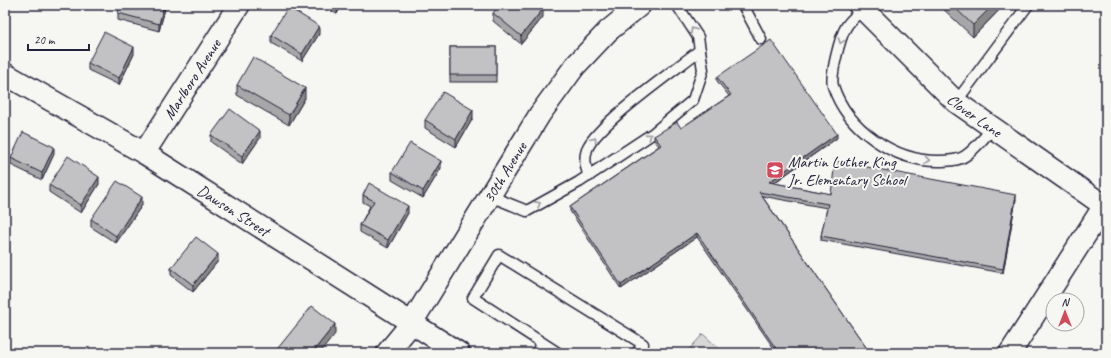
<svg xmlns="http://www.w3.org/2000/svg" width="1111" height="358" viewBox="0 0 1111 358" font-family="Caveat,sans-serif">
  <rect width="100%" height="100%" fill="#f6f6f2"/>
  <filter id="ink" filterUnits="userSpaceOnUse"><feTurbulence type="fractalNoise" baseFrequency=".025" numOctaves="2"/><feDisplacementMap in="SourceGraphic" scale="8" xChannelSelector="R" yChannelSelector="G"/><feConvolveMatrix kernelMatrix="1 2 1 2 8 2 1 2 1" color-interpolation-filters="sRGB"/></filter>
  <g filter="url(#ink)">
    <!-- green -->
    <polygon fill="#d7d7d7" stroke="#7c7c89" points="703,334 724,353 686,353"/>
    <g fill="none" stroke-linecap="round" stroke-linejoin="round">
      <defs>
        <g id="service">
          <polyline points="743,5 761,39"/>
          <path d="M863,9C857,15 850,20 846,27C840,37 830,76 833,86C847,129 894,161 938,161C946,161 958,161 965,156C975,150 984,137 993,128"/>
          <polyline points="956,102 1028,5"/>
          <path d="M589,176C585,166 584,159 587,149C598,123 675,70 700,50"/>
          <polyline points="490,196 527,211 579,182 652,134 693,100 703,70 698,37 677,5"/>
          <polyline points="536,353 542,343"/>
          <polyline points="558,353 473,298 499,255 643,344 637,353"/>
        </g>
        <g id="minor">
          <path id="s1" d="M859,5L956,102L1106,207"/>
          <path id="s2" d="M5,74L144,153L459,353"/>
          <path id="s3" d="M144,153L239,5"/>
          <path id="s4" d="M387,353L411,324L540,114L575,66L608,31L640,5"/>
          <polyline points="1010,353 1104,206"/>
        </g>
      </defs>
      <!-- service casing -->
      <use href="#service" stroke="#22223b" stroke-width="13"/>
      <!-- minor casing -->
      <use href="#minor" stroke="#22223b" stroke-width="24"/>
      <!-- service -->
      <use href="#service" stroke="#f6f6f2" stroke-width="10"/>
      <!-- minor -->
      <use href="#minor" stroke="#f6f6f2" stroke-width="21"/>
    </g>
    <!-- wall -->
    <g fill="#a7a7a9" stroke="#22223b">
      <polygon points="166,5 159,31 118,20 118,13"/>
      <polygon points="320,5 341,5 337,14"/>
      <polygon points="939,5 1004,5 973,37"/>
      <polygon points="493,13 543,17 521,44 493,21"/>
      <polygon points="319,34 302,61 271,43 271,35"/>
      <rect x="450" y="47" width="46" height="35"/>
      <polygon points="134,54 119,85 88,70 88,63"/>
      <polygon points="717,77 837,138 774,183 831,194 1016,199 1003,273 821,240 821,236 827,208 762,196 870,353 777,353 697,237 621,289 570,211 570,207 659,146 654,140 654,136 681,128 729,96 717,81"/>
      <polygon points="237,85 305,98 289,125 237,95"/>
      <polygon points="473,118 456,147 425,128 425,120"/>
      <polygon points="211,135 260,138 242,164 211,142"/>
      <polygon points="54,154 42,180 11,165 11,158"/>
      <polygon points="441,168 423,198 392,180 392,172"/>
      <polygon points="99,184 81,213 49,192 49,185"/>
      <polygon points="363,195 408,213 388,248 360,232 360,225 370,206 363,202"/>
      <polygon points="142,205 116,243 91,227 91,219"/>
      <polygon points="218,261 193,292 171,275 171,268"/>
    </g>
    <!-- shaded-wall -->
    <g fill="#888889" stroke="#22223b">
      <polygon points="164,5 166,5 159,31 159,24"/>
      <polygon points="337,5 341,5 337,14"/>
      <polygon points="993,5 1004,5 973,37 973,25"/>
      <polygon points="543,9 543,17 521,44 521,36"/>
      <polygon points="319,26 319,34 302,61 302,54"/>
      <polygon points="134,47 134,54 119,85 119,78"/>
      <polygon points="305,88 305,98 289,125 289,115"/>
      <polygon points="473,110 473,118 456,147 456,139"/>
      <polygon points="260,131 260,138 242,164 242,156"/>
      <polygon points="837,134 837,138 769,186 769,182"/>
      <polygon points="54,147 54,154 42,180 42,173"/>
      <polygon points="441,161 441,168 423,198 423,191"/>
      <polygon points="99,177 99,184 81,213 81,205"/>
      <polygon points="1016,195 1016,199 1003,273 1003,269"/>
      <polygon points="142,197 142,205 116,243 116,236"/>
      <polygon points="408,206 408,213 388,248 388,240"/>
      <polygon points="697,233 697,237 621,289 621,285"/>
      <polygon points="218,254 218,261 193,292 193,285"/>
      <polygon points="335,324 335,334 320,353 312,353"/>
    </g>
    <!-- building -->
    <g fill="#c2c2c4" stroke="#22223b">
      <polygon points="120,5 164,5 159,24 118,13"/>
      <polygon points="500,5 538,5 543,9 521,36 493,13"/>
      <polygon points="952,5 993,5 973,25"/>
      <polygon points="288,7 319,26 302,54 271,35"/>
      <polygon points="104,32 134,47 119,78 88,63"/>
      <polygon points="771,40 837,134 769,182 831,194 835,161 1016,195 1003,269 821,236 828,204 759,192 870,353 779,353 697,233 621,285 570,207 661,145 654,136 677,122 681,128 731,95 717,77"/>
      <rect x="450" y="47" width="46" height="28"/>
      <polygon points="253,57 305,88 289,115 237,85"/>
      <polygon points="443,92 473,110 456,139 425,120"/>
      <polygon points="230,109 260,131 242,156 211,135"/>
      <polygon points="23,132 54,147 42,173 11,158"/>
      <polygon points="410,143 441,161 423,191 392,172"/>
      <polygon points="68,156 99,177 81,205 49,185"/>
      <polygon points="117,181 142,197 116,236 91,219"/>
      <polygon points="369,183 408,206 388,240 360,225 374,201 363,195"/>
      <polygon points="196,237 218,254 193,285 171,268"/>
      <polygon points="312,306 335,324 312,353 274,353"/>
    </g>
    <!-- one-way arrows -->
    <defs><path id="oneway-chevron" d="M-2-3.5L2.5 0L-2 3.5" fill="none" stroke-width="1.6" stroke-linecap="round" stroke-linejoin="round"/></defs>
    <g stroke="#9797a0">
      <use href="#oneway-chevron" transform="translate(693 30) rotate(-124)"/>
      <use href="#oneway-chevron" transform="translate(841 41) rotate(110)"/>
      <use href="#oneway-chevron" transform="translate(649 136) rotate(-34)"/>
      <use href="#oneway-chevron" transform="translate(594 140) rotate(-54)"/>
      <use href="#oneway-chevron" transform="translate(927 160) rotate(6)"/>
      <use href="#oneway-chevron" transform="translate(538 204) rotate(-29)"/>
    </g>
  </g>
  <!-- icons -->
  <defs>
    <symbol id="school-square" viewBox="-11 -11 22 22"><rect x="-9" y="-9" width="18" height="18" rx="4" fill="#d1495b" stroke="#f6f6f2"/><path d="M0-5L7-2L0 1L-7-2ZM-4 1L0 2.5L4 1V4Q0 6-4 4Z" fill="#fff"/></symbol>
  </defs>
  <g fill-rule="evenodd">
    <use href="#school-square" x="765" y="160" width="20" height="20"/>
  </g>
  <g text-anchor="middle" stroke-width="4" stroke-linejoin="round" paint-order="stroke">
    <!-- street labels -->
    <g font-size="16" fill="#22223b" stroke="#f6f6f2">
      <text dy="6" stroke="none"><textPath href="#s3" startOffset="88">Marlboro Avenue</textPath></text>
      <text dy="6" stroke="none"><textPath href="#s1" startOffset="160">Clover Lane</textPath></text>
      <text dy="6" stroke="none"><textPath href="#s4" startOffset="216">30th Avenue</textPath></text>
      <text dy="6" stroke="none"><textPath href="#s2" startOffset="266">Dawson Street</textPath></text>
    </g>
    <!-- poi labels -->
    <g font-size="16" fill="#22223b" stroke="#f6f6f2" text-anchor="start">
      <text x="788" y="167">Martin Luther King<tspan x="788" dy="18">Jr. Elementary School</tspan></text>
    </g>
  </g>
  <!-- margin -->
  <rect width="1111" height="358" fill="none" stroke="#f6f6f2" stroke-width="20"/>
  <rect x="10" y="10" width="1091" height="338" fill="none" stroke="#22223b" stroke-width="1.5" filter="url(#ink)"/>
  <!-- north arrow -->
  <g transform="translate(1065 312)"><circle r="19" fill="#f6f6f2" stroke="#a1a1a9"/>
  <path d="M0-3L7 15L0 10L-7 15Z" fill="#d1495b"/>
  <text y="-6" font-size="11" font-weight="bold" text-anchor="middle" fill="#22223b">N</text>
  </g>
  <!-- scale -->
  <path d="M28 44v6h61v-6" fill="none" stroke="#22223b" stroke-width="2"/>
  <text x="34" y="44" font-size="12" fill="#22223b" stroke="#f6f6f2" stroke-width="3" paint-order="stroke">20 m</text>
</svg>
